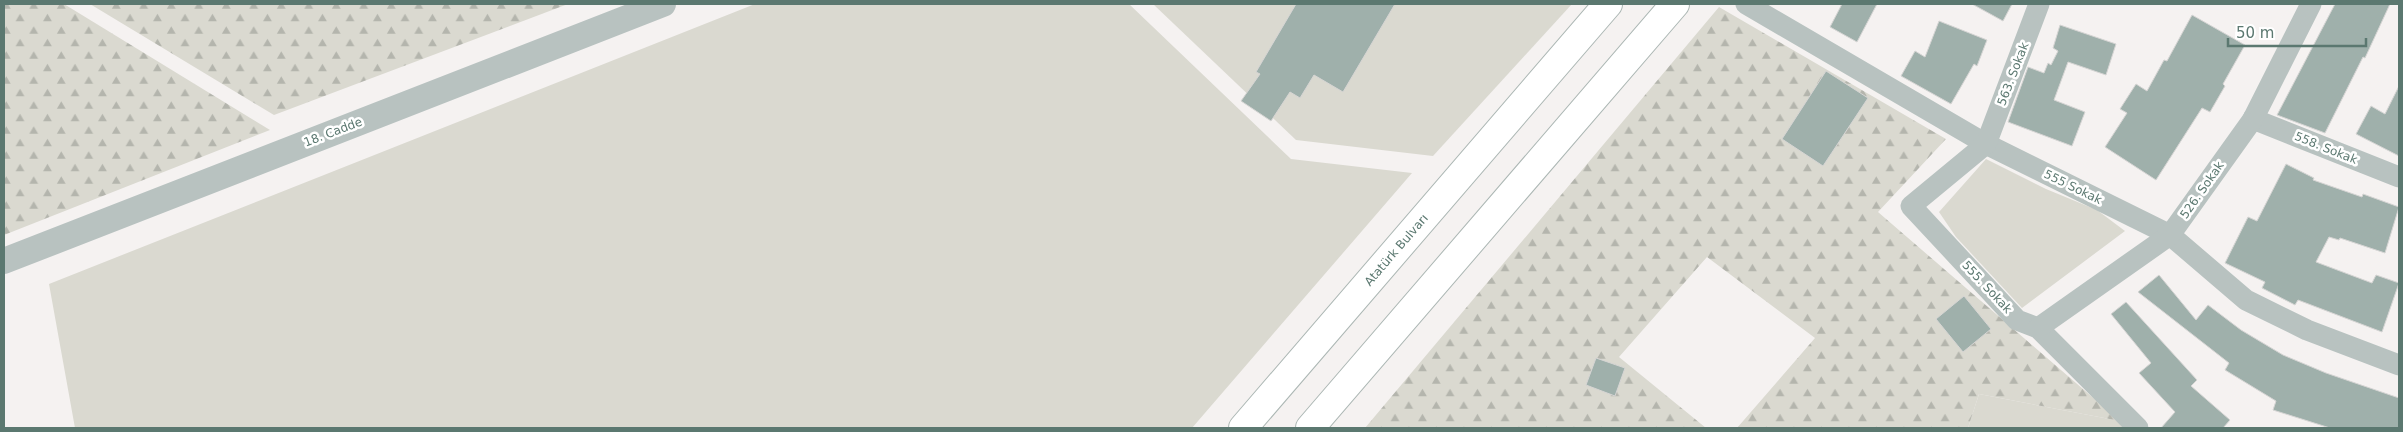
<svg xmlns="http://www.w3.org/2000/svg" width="2403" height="432" viewBox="0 0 2403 432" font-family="'DejaVu Sans',sans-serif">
  <defs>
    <pattern id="forest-firs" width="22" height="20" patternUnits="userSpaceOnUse" patternTransform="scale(1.25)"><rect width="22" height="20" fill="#dad9d0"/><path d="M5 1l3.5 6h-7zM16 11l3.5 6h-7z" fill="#b4b5ad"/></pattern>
  </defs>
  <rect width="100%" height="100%" fill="#f5f2f1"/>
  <!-- green -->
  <g fill="#dad9d0">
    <polygon points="755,4 1129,4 1291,159 1412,173 1192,428 75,428 49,284"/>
    <polygon points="1153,4 1572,4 1433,156 1296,140"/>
    <polygon points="1986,159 2046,189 2097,210 2125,231 2022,308 1956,237 1939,212"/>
    <polygon points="1979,394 2120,421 2126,428 1968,428"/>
  </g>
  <!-- forest -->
  <g fill="url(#forest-firs)">
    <polygon points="4,4 64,4 270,130 4,235"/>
    <polygon points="90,4 568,4 274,115"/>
    <polygon points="1719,7 1946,139 1878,212 2120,421 1979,394 1968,428 1737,428 1815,338 1707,257 1619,357 1706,428 1365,428"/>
  </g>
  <!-- building -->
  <g fill="#9fb0ab" stroke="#d6d5d4">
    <polygon points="1296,4 1395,4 1343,92 1314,75 1300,98 1290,92 1271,121 1241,101 1260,74 1256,72"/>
    <polygon points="1842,4 1877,4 1857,42 1830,27"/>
    <polygon points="1972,4 2012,4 2003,21"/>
    <polygon points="2335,4 2390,4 2365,58 2363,57 2325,133 2277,115"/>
    <polygon points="2192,15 2245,45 2223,84 2225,86 2210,112 2202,108 2156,180 2105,147 2127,113 2120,109 2136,84 2147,91 2164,60 2167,61"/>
    <polygon points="1939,21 1987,40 1977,66 1974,64 1951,104 1901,76 1915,51 1925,57"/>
    <polygon points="2060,25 2116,44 2106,75 2068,62 2054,100 2085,112 2072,146 2008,122 2028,67 2044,73 2048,63 2051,65 2058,51 2053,48"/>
    <polygon points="1826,71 1868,98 1823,166 1782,139"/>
    <polygon points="2399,86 2399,156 2356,134 2371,106 2385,114"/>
    <polygon points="2286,164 2314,178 2313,180 2362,197 2363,194 2399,207 2385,253 2340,238 2339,240 2329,237 2316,262 2372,283 2376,275 2399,283 2382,332 2298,300 2295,305 2262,288 2265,282 2225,263 2248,217 2257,221"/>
    <polygon points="2159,275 2196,320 2208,305 2241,330 2283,355 2326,373 2399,398 2399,428 2330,428 2273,410 2276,401 2225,370 2229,363 2138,292"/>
    <polygon points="1964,296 1991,329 1963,352 1936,319"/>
    <polygon points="2126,302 2197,380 2191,386 2230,420 2223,428 2161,428 2175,412 2139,373 2151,363 2111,314"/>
    <polygon points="1596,358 1625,368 1615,396 1586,385"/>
  </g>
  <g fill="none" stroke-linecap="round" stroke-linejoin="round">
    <defs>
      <g id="primary">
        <path id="s1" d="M1243,428L1608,4"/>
        <polyline points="1310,428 1675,4"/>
      </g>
    </defs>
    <!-- primary casing -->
    <use href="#primary" stroke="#acb7b4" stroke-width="30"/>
    <!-- minor -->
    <g stroke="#b8c2c0" stroke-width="21">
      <polyline points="1746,4 1986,144 2170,235 2246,300 2307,330 2399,365"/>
      <polyline points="2039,4 1986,144 1911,206 2017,320 2038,328 2138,428"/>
      <polyline points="2253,119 2399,177"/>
      <polyline points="2038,328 2170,235 2253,119 2311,4"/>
    </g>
    <!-- tertiary -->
    <polyline stroke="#b8c2c0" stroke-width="26" points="4,261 663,4"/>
    <!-- primary -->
    <use href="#primary" stroke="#fff" stroke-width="28"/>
  </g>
  <g text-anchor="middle" stroke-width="5" stroke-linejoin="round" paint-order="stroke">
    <!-- street labels -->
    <g font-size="12" fill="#5b7870" stroke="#fff">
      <text transform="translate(2013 74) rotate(-69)" y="4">563. Sokak</text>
      <text transform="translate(333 132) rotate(-21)" y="4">18. Cadde</text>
      <text transform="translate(2326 148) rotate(22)" y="4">558. Sokak</text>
      <text transform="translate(2073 187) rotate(26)" y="4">555 Sokak</text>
      <text transform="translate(2202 190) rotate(-55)" y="4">526. Sokak</text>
      <text dy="4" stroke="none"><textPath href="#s1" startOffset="235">Atatürk Bulvarı</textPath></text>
      <text transform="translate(1987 287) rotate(47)" y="4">555. Sokak</text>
    </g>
  </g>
  <!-- border -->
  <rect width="2403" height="432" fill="none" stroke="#5b7870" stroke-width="10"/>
  <!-- scale -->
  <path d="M2228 38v8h138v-8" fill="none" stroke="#5b7870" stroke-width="2.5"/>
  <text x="2236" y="38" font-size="15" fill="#5b7870" stroke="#ffffff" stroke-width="4" paint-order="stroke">50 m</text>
</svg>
